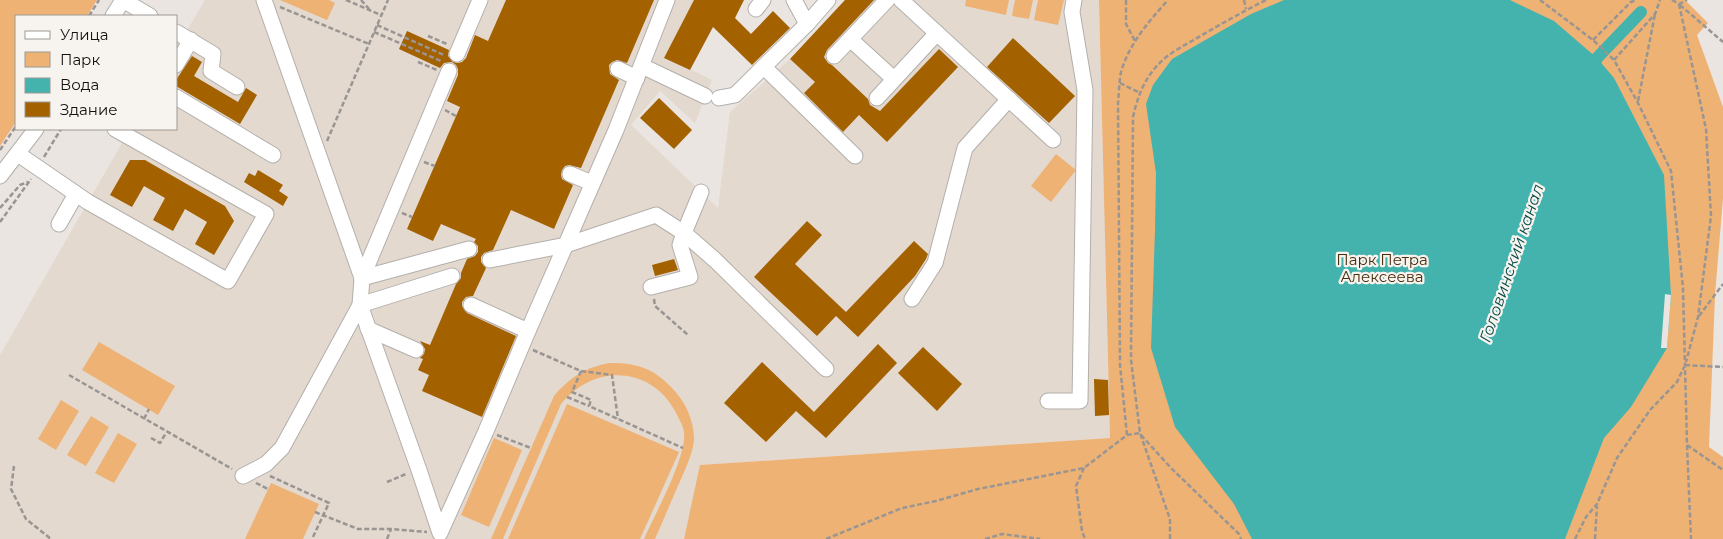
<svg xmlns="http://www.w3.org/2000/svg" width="1723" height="539" viewBox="0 0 1723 539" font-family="Montserrat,sans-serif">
  <rect width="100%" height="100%" fill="#eae5e1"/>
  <!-- built -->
  <polygon fill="#e3d9cf" points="205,0 727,0 690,69 712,80 695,123 660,91 631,125 718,208 730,112 790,59 845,0 1099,0 1110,438 701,465 684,539 0,539 0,355 130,129 176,129 176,49"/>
  <!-- green -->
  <g fill="#eeb275">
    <polygon points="0,0 97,0 87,16 16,16 16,122 0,146"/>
    <polygon points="280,0 329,0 335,3 327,20"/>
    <polygon points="966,0 1009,0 1006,15 965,6"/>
    <polygon points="1015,0 1033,0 1029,19 1012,16"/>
    <polygon points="1038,0 1064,0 1058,25 1034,20"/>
    <polygon points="1099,0 1685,0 1708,23 1697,35 1723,107 1723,198 1715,295 1709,447 1723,457 1723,539 684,539 700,465 1110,438"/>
    <polygon points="1056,154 1076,170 1051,202 1031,186"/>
    <polygon points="99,342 175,386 158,415 82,370"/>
    <path d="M610,363C637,363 653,368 672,388C685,401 694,420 694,439C693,453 686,467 681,479C672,499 664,519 655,539H644C655,514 687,457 684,432C683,425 678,417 675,411C650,365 593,364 561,404L503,539H491L554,396C570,377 586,367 610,363Z"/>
    <polygon points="61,400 79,411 56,450 38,439"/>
    <polygon points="567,404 679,452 640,539 508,539"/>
    <polygon points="91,416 109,427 86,466 67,455"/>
    <polygon points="118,433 137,444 114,483 95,473"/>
    <polygon points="494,438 522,450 489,527 461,515"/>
    <polygon points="271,483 319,504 303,539 245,539"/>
  </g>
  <!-- water -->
  <polygon fill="#45b3ad" points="1284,0 1510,0 1554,21 1597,58 1614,78 1664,175 1671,295 1667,348 1631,407 1604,438 1565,539 1252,539 1234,504 1175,427 1151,348 1155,230 1156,173 1146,104 1153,85 1172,59 1251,14"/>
  <!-- pier -->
  <polygon fill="#eae5e1" points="1665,294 1671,295 1667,348 1661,348"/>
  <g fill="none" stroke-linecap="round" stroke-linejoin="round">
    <!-- canal -->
    <polyline stroke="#45b3ad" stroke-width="12" points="1592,74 1597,58 1641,12"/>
  </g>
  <!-- building -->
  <g fill="#a36100">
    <polygon points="506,0 654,0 627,63 617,60 612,62 609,65 610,74 619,80 581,168 569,165 565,166 562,170 561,175 562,179 573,185 554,229 511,210 493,250 484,253 481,257 481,262 486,268 473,296 466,297 462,302 462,306 467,313 516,336 482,417 422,391 429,375 418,370 423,359 420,358 424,354 425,349 420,341 430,345 456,284 461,278 461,273 467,259 475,256 478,252 478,246 474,242 476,239 441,224 433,241 407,229 460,107 447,101 458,75 458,69 456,65 452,62 444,63 440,68 399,49 407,31 449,50 448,56 453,62 458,63 462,62 466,58 475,35 488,41"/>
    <polygon points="694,0 744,0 735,18 751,34 773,11 790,28 752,65 713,27 690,70 664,58"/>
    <polygon points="845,0 874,0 827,50 824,57 828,63 832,65 868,99 870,105 880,111 939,49 958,67 887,142 859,115 843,132 804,93 815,82 790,59"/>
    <polygon points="1013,38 1075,96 1049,123 987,67"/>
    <polygon points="192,56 202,62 194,76 238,102 246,88 257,95 240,124 176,86 176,80"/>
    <polygon points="659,98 692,130 674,149 640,118"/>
    <polygon points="130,160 145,160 225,206 234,221 214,255 195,244 207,222 185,209 173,231 153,220 165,198 144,186 132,207 110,195"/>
    <polygon points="258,170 283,185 279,191 288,197 283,206 244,182 249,173 255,176"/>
    <polygon points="807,221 822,235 795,264 846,312 914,241 928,254 926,259 915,276 858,337 836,316 817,336 754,277"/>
    <polygon points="674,259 678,270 655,276 652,265"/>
    <polygon points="878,344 897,363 826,438 796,411 766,442 724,403 762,362 814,412"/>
    <polygon points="923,347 962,384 937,411 898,373"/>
    <polygon points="1094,379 1108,380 1109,415 1095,416"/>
  </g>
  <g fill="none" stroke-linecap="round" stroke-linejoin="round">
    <defs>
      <g id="minor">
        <polyline points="264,0 362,278 360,305 419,470 440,533 486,431 528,331 616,130 667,0"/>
        <polyline points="794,0 807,24"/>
        <polyline points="901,0 1053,140"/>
        <polyline points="756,9 763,0"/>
        <polyline points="113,16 123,0 150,16"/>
        <polyline points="176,32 213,54 211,71 237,87"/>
        <polyline points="850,39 894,79"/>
        <polyline points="457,54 480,0"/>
        <polyline points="834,56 887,0"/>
        <polyline points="176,65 191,40"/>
        <polyline points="642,66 705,96"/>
        <polyline points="764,67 855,156"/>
        <polyline points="618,69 637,78"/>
        <polyline points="449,71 362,278 469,249"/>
        <polyline points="176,97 273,155"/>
        <polyline points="719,98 735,95 807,24 828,0"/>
        <polyline points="877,98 937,33"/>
        <polyline points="18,154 88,202 228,281 266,214 115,129"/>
        <polyline points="570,174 592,183"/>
        <polyline points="0,176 36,129"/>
        <polyline points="59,224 76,194"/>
        <polyline points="490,260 566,245 656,215 684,233 715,260 826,369"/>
        <polyline points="651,287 690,277 680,245 684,233 701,192"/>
        <polyline points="912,299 935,263 965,148 1009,99"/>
        <polyline points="471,305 528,331"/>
        <polyline points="368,329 416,350"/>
        <polyline points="1048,401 1080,401 1085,90 1072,12 1074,0"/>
        <polyline points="243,476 266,464 282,448 360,305 452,276"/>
      </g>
    </defs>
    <!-- minor casing -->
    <use href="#minor" stroke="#b3afab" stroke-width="17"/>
    <!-- path -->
    <g stroke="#999592" stroke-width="2.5" stroke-dasharray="5 2.5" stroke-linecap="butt">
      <polyline points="346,0 381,15"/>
      <polyline points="361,0 370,10"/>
      <polyline points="1126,0 1126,24 1135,41"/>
      <polyline points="1244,0 1246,9"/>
      <polyline points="1540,0 1593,40 1614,60 1638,103 1671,171 1683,288 1687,445 1691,539"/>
      <polyline points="1672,0 1679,4 1687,0"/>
      <polyline points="1679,4 1706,129 1711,216 1698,317 1686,362"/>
      <polyline points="1680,5 1723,42"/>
      <polyline points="280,7 369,44"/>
      <polyline points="89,16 99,0"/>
      <polyline points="377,25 444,55"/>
      <polyline points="374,32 441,61"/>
      <polyline points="428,36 447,44"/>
      <polyline points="1593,40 1631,2 1636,0"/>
      <polyline points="1614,60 1655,14 1660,0"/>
      <polyline points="418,62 437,70"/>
      <polyline points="1120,83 1140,93"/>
      <polyline points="1638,101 1655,14"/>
      <polyline points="445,110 456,116"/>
      <polyline points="327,141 388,0"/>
      <polyline points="0,150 16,126"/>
      <polyline points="44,157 61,129"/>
      <polyline points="424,162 435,166"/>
      <polyline points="0,208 20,185 28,182"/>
      <polyline points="402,213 412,217"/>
      <polyline points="0,222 31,179"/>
      <polyline points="654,299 655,306 688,335"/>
      <polyline points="1699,316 1723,284"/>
      <polyline points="533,350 581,371 612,375 618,419"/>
      <polyline points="1685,365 1723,367"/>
      <polyline points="581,371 572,392 591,400 589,406 683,448"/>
      <polyline points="69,375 232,469"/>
      <polyline points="567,397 589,406"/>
      <polyline points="144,419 149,409"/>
      <polyline points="497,435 531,448"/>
      <path d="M1127,435L1120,365L1118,103C1119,93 1119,82 1121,72C1129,44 1149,21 1168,0"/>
      <polyline points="1141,435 1171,468 1239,534 1241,539"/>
      <polyline points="151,438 160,443 166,433"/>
      <polyline points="1687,445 1723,470"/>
      <polyline points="14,466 11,489 26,519 51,539"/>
      <polyline points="1084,468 1076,486 1082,531 1085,539"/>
      <polyline points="270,476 329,503 312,539"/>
      <polyline points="387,482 406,474"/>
      <polyline points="256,483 268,489"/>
      <polyline points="315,512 358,529 391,529 427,532"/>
      <polyline points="387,539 391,529"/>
      <polyline points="826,539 902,508 936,501 978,489 1084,468 1127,435 1140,433"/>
      <polyline points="985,539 1002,534 1040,539"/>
      <path d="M1170,539V519L1140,433L1131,360L1133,117C1137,99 1143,82 1155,68C1167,53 1186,45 1202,35C1223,23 1244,11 1266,0"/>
      <polyline points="1575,539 1586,517 1597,504 1617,458 1650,410 1677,382 1684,367"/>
      <polyline points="1595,539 1597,506"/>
    </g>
    <!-- minor -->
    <use href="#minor" stroke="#fff" stroke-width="15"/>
  </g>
  <g text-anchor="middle" stroke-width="4.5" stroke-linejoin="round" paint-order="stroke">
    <!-- park labels -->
    <g font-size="15" fill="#492d0c" stroke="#f7f3ee">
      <text x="1382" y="265">Парк Петра<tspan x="1382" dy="17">Алексеева</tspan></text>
    </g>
    <!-- water labels -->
    <g font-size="16" font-style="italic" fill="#054a47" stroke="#f7f3ee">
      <text transform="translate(1511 263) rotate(-71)" y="6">Головинский канал</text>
    </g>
  </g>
  <!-- legend -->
  <rect x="15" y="15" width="162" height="115" fill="#f7f3ee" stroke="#9c9995"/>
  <rect x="25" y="31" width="25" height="8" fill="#ffffff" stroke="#9c9995"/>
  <text x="60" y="40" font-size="15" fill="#131110">Улица</text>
  <rect x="25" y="52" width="25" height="15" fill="#eeb275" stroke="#9c9995"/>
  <text x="60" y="65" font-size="15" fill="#131110">Парк</text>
  <rect x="25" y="78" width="25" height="15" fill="#45b3ad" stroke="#9c9995"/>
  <text x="60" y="90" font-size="15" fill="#131110">Вода</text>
  <rect x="25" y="102" width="25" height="15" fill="#a36100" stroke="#9c9995"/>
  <text x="60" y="115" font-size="15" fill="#131110">Здание</text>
</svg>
